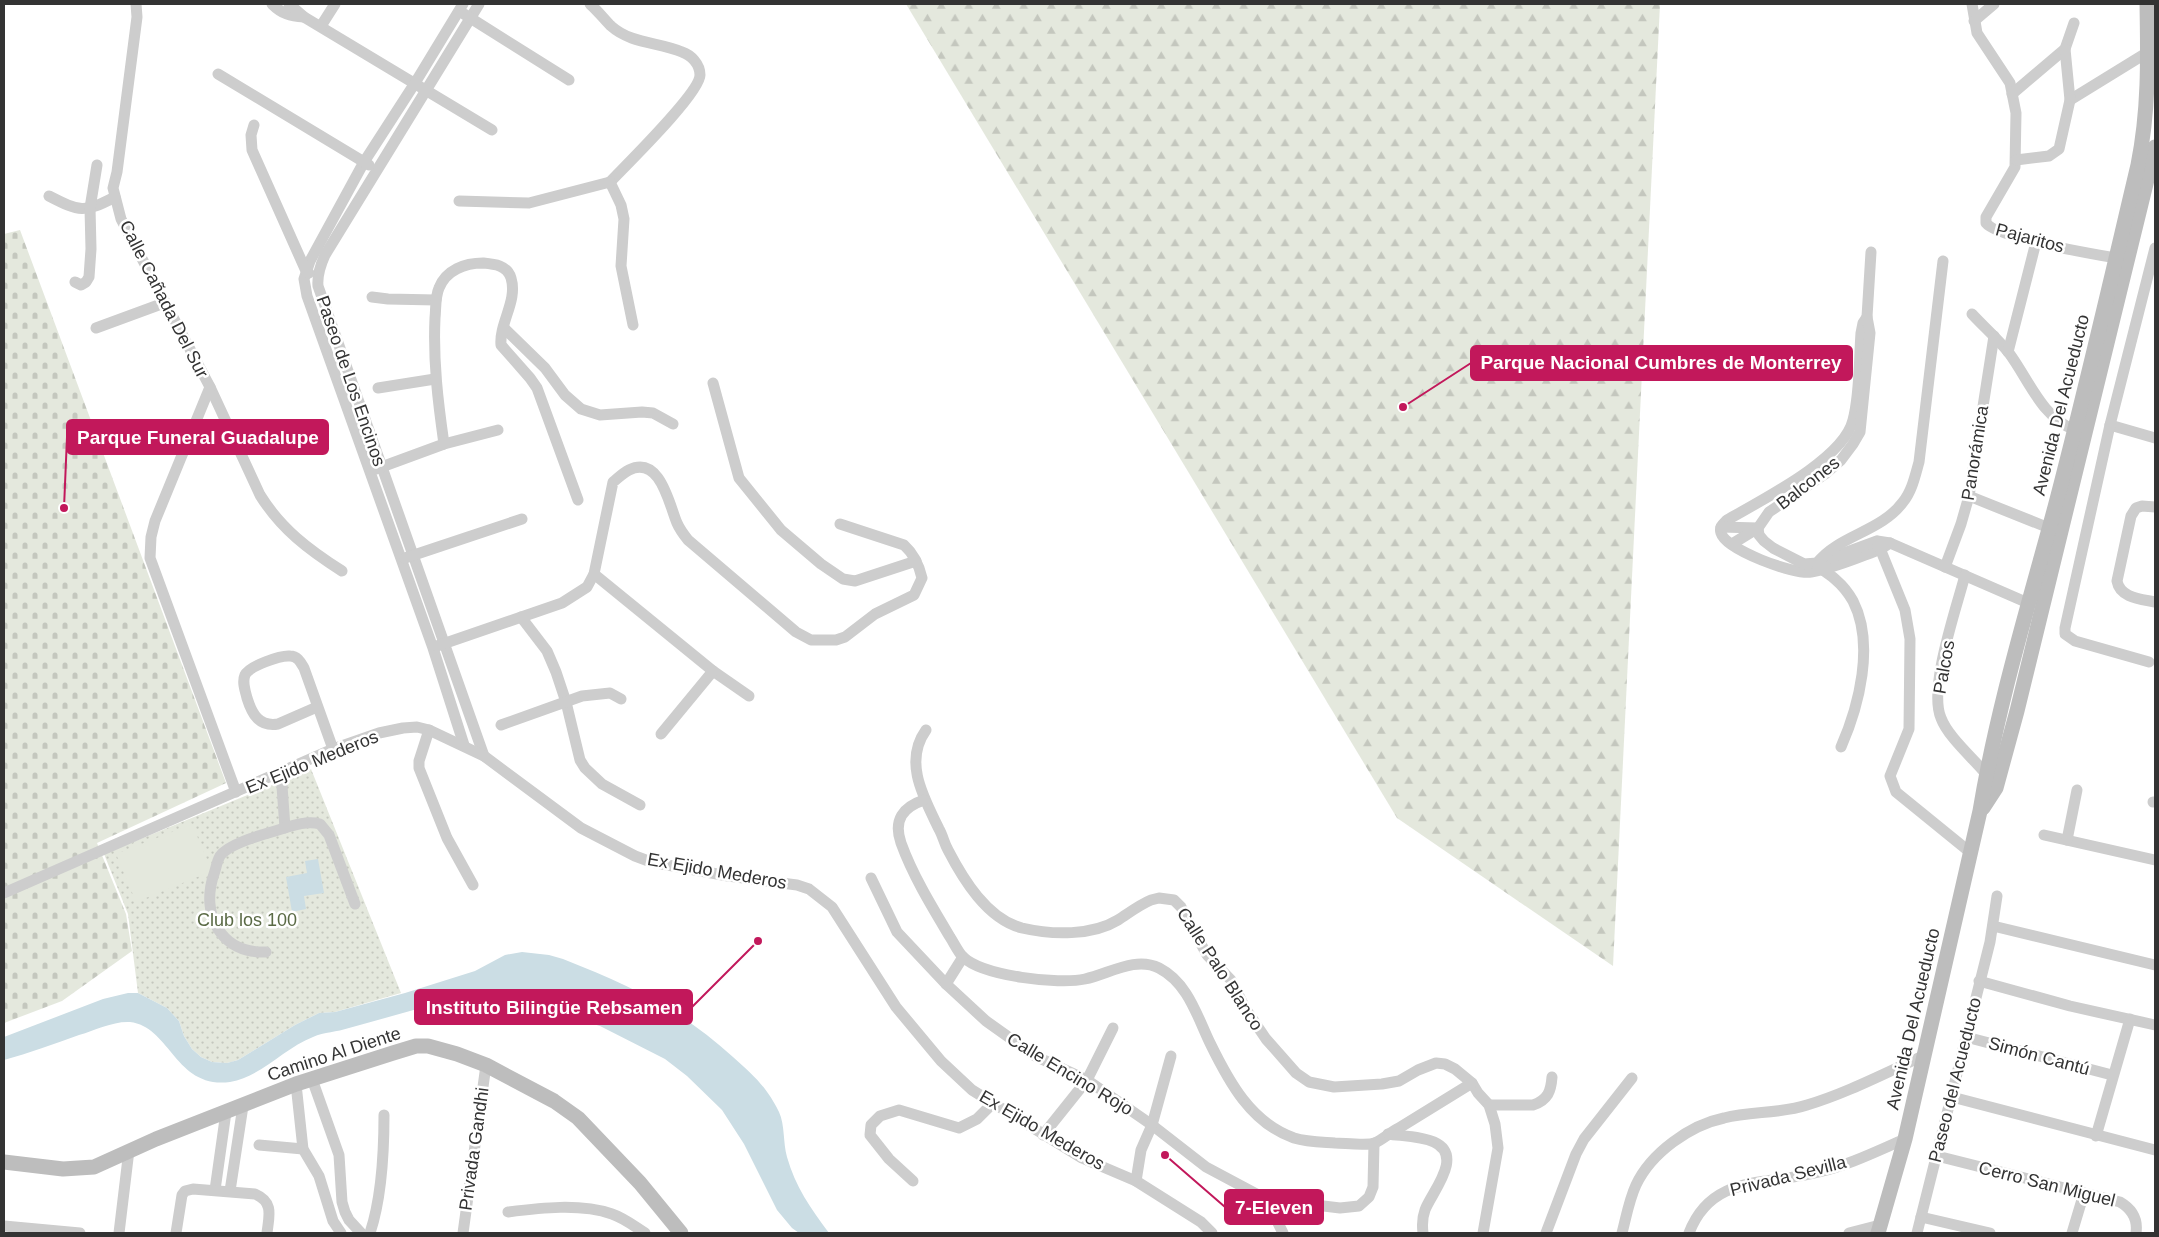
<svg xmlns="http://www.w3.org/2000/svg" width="2159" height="1237" viewBox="0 0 2159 1237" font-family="Arial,sans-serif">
  <defs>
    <pattern id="green-dots" width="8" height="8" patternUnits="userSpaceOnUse" patternTransform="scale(1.25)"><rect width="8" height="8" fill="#e4e8dd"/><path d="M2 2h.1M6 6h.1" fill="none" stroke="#c4c7be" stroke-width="1.8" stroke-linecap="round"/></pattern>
    <pattern id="forest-firs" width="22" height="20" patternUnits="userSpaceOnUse" patternTransform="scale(1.25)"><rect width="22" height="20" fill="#e4e8dd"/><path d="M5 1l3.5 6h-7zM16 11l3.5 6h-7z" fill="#c4c7be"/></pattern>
    <pattern id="cemetery-stones" width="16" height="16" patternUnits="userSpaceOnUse" patternTransform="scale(1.25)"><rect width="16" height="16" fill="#e4e8dd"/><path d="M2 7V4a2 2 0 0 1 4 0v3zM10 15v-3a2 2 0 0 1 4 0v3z" fill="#c4c7be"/></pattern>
  </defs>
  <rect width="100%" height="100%" fill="#fff"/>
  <!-- green -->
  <polygon fill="url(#green-dots)" points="311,769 401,993 335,1012 319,1013 295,1025 238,1060 227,1063 212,1062 201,1057 192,1049 184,1036 179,1021 167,1008 138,993 128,914 104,854"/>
  <!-- forest -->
  <polygon fill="url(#forest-firs)" points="906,4 1660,4 1613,966 1397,818"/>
  <!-- cemetery -->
  <polygon fill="url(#cemetery-stones)" points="20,230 226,783 97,843 126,914 132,951 62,1001 4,1023 4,234"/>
  <!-- pitch -->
  <polygon fill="#e4e8dd" points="192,824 212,871 136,902 116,854"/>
  <!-- water -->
  <g fill="#cbdde4">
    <polygon points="318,859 324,893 304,896 306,909 292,912 286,877 307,873 305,861"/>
    <path d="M522,952L549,955L563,959C629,985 680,1009 733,1057C754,1076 766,1086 779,1112C785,1125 783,1143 787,1157C795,1186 811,1209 829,1233H799L792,1228L777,1210L744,1144L722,1110L687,1076L665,1059L600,1026L548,1011L521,997L498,991L488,990C442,1002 396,1015 349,1028C337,1032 324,1032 313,1037C284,1048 261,1077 230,1082C175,1089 171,1027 130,1022C113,1021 96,1030 79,1035C54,1044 29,1053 4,1060V1037L103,999L128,993H138L167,1008L179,1021L184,1036L192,1049L201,1057L212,1062L227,1063L238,1060L295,1025L319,1013L335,1012L405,993L475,971L505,955Z"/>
  </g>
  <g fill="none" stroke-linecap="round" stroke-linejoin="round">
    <!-- street -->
    <g stroke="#cdcdcd" stroke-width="11">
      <path d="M136,4L137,17L117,172L113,188L121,219L210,387L260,495C281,529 309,550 342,571"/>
      <path d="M272,4C282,14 290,16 304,17"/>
      <polyline points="289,4 304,17 492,130"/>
      <polyline points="463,4 415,83 364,162 310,261 304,279 307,296 433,648 464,745"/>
      <path d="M479,4L325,255C320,266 317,275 318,286L484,756"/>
      <path d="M590,4C598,11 604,19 611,26C631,44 659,42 682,52C691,55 700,64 700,75C700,93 626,165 610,182"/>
      <path d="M1972,4L1977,33L2010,83L2016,113L2015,167L1986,217V223C1997,238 2093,254 2116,258"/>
      <polyline points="464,14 569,80"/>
      <polyline points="1974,21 1994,4"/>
      <polyline points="321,26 335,4"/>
      <polyline points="218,74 369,165"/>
      <polyline points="2012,94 2065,49 2074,23"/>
      <polyline points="2070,100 2148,52"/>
      <polyline points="254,125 251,135 252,150 306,271 309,273"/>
      <polyline points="2016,160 2049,156 2059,149 2070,100 2065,49"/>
      <polyline points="610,182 621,205 624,219 621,266 633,325"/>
      <path d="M49,196C80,212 84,213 115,197"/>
      <polyline points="459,201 529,203 610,182"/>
      <polyline points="75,282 81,285 86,282 89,277 91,249 90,208 97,165"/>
      <polyline points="372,297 388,299 436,300"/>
      <path d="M1972,314C1984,327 1998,339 2009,353C2029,380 2042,418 2075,430"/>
      <path d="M1867,317L1863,323L1861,333C1859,360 1860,394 1853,420C1844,459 1760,501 1727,520C1723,524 1719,527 1721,533C1726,550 1794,575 1811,572C1835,568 1859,557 1881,549L1890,543"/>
      <polyline points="96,328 164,303"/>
      <polyline points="504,328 545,368 565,395 581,409 600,415 642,412 653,413 673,424"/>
      <polyline points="2008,352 2036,242"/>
      <polyline points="713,383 739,478 781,530 821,564 843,579 855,581 916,561"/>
      <polyline points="210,387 155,521 151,537 150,558 236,792"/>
      <polyline points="378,388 435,379"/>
      <polyline points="2110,425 2155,438"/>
      <path d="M444,444C438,402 433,361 435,318C436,309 435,297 439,288C446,270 465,263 483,263C494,264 507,265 511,278C518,301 499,323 501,345L530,378L537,388L578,500"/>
      <polyline points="376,469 444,444 498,430"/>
      <polyline points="1969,496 2049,528"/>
      <path d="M2155,507L2142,506L2136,508L2131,516L2117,581C2120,598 2141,599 2155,602"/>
      <polyline points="1721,527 1758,528 1759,535 1764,541 1773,548 1804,564 1817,563 1877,541 1890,543 2028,603"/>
      <polyline points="1877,541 1905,610 1910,639 1909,729 1890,776 1896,792 1971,853"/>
      <polyline points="1732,544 1758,528 1769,512 1825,474 1841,460 1853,444 1860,432 1870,333 1867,317 1871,252"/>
      <polyline points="405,558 522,519"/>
      <polyline points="1945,567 1961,524 1969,496 1994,336"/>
      <polyline points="594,574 713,671 749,696"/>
      <path d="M1965,575C1957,607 1928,688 1941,718C1948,737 1973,758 1986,774"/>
      <polyline points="521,617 547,651 556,672 566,702 580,760 585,768 602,784 640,805"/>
      <path d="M437,646L562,603L587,587L594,574L613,482C618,478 623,473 629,470C660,455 669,504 677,523C680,530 684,535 688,540L796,632L811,640H836L845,637L875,614L914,595L922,578C919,565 914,554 904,545L840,524"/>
      <polyline points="2149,662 2075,641 2065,634 2065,628 2110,425 2155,248"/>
      <path d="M317,707L278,724C259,727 252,714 247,698C245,690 242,682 245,675C249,666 281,655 290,656C298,656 301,663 304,668L333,749"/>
      <polyline points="501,725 582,696 610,693 621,699"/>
      <polyline points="429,730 419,761 419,768 447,838 473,885"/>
      <path d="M926,730C903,762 924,798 939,829C943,836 944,843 948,850C963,879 987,919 1022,928C1052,935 1092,936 1118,920C1129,913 1139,905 1151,900L1159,898L1174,900L1181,907L1207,955L1231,980L1245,1008L1266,1039L1296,1073L1309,1082L1334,1087L1382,1084L1399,1081L1418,1070L1436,1063L1445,1064L1455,1069L1472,1083L1478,1093L1489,1105L1495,1124L1498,1148L1483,1233"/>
      <polyline points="661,734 713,671"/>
      <path d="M1841,747C1859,706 1875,644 1853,601C1849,594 1843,586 1836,580C1829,573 1822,572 1817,563C1839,535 1881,532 1903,502C1912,491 1915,476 1919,462L1943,261"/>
      <polyline points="281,772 285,828"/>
      <path d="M924,800C903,807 893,820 901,843C913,876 932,907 950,937C954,943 958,952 963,957C983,976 1059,985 1085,979C1109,974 1135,956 1159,968C1188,983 1197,1016 1210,1043C1229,1082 1251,1123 1294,1138C1307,1142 1321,1142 1335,1143C1344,1143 1367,1146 1375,1143C1383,1139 1391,1132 1399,1128C1423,1113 1448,1098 1472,1083"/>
      <polyline points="2153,802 2155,802"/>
      <polyline points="2044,835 2155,860"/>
      <polyline points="2067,840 2077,790"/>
      <polyline points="871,878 897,932 946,984 986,1021 1035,1056 1087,1080 1152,1125 1206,1167 1266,1199 1340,1208 1359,1206 1369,1197 1373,1187 1374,1143"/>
      <polyline points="4,893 333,749 379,733 403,728 417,727 429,730 484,756 581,828 635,856 651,862 728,876 797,885 809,889 832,907 896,1007 941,1061 972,1090 1082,1158 1136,1181 1201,1222 1212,1233"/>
      <polyline points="1993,926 2155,965"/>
      <path d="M266,952C221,954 200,914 214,874C216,868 217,861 220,856C228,844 261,835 275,831C289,827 305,820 320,824L329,835L355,904"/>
      <polyline points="1979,981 2070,1006 2155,1025"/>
      <polyline points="946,984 963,957"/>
      <polyline points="1966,1037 2112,1075"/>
      <polyline points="312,1079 339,1155 342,1202 345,1212 349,1220 361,1233"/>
      <polyline points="296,1084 303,1149 319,1176 333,1221 341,1233"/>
      <polyline points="1952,1097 2155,1150"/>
      <path d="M1489,1105H1533C1548,1100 1551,1091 1552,1077"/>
      <path d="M1388,1134C1402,1136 1421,1136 1434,1142C1465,1156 1431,1193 1425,1210C1422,1218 1422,1225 1423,1233"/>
      <polyline points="1043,1135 1087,1080 1113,1028"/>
      <polyline points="2096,1136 2130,1019"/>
      <polyline points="259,1145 303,1149"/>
      <path d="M1937,1156L2120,1202C2132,1209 2138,1219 2136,1233"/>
      <polyline points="913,1181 889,1159 870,1135 871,1125 880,1116 899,1110 959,1128 977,1119 993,1103"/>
      <polyline points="1136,1181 1141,1150 1152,1125 1171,1056"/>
      <polyline points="215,1190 226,1112"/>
      <polyline points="230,1191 243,1106"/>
      <polyline points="1266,1199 1283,1233"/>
      <path d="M508,1212C540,1208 580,1203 612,1214C624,1218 634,1226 645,1233"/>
      <polyline points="1921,1217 1990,1233"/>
      <polyline points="4,1226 80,1233"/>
      <polyline points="119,1233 129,1150"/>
      <path d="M176,1233L182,1195L185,1191L193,1189L255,1194C274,1202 269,1216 267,1233"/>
      <path d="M370,1233C382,1197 384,1153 384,1115"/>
      <polyline points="463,1233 486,1065"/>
      <polyline points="1546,1233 1576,1154 1584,1139 1632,1078"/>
      <path d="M1622,1233C1626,1218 1629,1200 1636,1185C1651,1153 1690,1125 1724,1118C1751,1111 1780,1114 1807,1105C1847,1093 1885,1073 1923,1056"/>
      <path d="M1689,1233C1712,1173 1767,1186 1819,1172C1849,1165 1877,1151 1905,1139"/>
      <polyline points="1849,1233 1880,1225"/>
      <polyline points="1917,1233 1990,942 1997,896"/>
      <polyline points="2072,1233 2084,1193"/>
    </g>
    <!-- secondary -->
    <g stroke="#bdbdbd" stroke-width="15">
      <polyline points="1983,808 1996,788 2017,711 2155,147"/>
      <polyline points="4,1162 63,1169 94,1167 156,1139 296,1084 393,1053 416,1046 428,1046 457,1054 486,1065 554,1101 578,1118 640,1183 681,1233"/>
      <path d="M1878,1233L1905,1139L1980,811C1997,708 2028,607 2055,507C2085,393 2111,279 2138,165C2149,110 2148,59 2147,4"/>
    </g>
  </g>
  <g text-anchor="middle" stroke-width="5" stroke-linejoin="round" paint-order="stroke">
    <!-- street labels -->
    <g font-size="18" fill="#333" stroke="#fff">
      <text transform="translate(2030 238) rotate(15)" y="6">Pajaritos</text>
      <text transform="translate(164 299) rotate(63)" y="6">Calle Cañada Del Sur</text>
      <text transform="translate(351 381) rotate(71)" y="6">Paseo de Los Encinos</text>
      <text transform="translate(2061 405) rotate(-76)" y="6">Avenida Del Acueducto</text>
      <text transform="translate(1975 453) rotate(-81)" y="6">Panorámica</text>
      <text transform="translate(1808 483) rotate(-38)" y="6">Balcones</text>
      <text transform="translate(1944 667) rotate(-80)" y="6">Palcos</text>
      <text transform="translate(312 762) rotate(-22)" y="6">Ex Ejido Mederos</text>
      <text transform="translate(717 871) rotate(10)" y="6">Ex Ejido Mederos</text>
      <text transform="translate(1220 969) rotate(57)" y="6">Calle Palo Blanco</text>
      <text transform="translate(1913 1019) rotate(-77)" y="6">Avenida Del Acueducto</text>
      <text transform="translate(334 1054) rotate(-18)" y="6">Camino Al Diente</text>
      <text transform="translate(2039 1056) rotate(15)" y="6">Simón Cantú</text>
      <text transform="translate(1070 1074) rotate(31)" y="6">Calle Encino Rojo</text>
      <text transform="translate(1955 1080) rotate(-76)" y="6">Paseo del Acueducto</text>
      <text transform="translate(1042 1130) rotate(30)" y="6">Ex Ejido Mederos</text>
      <text transform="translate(474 1149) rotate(-82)" y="6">Privada Gandhi</text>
      <text transform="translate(1788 1176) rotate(-14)" y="6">Privada Sevilla</text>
      <text transform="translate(2047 1184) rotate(14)" y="6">Cerro San Miguel</text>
    </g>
    <!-- park labels -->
    <g font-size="18" fill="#5a6a45" stroke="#fff">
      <text x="247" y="926">Club los 100</text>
    </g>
  </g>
  <!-- callouts -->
  <path fill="none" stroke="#c2185b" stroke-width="2" d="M1403 407L1471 363M64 508L67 437M758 941L692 1007M1165 1155L1225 1207"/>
  <g fill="#c2185b" stroke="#fff" stroke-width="2">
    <circle cx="1403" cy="407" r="5"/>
    <circle cx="64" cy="508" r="5"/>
    <circle cx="758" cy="941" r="5"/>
    <circle cx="1165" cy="1155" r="5"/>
  </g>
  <g fill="#c2185b" stroke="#c2185b" stroke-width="2">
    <rect x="1471" y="346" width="381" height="34" rx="5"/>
    <rect x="67" y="420" width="261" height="34" rx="5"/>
    <rect x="415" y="990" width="277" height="34" rx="5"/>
    <rect x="1225" y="1190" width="98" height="34" rx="5"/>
  </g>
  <g font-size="19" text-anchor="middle" font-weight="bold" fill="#fff">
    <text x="1661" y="369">Parque Nacional Cumbres de Monterrey</text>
    <text x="198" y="444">Parque Funeral Guadalupe</text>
    <text x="554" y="1014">Instituto Bilingüe Rebsamen</text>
    <text x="1274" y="1214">7-Eleven</text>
  </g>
  <!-- border -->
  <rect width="2159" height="1237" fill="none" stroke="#333333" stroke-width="10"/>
</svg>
